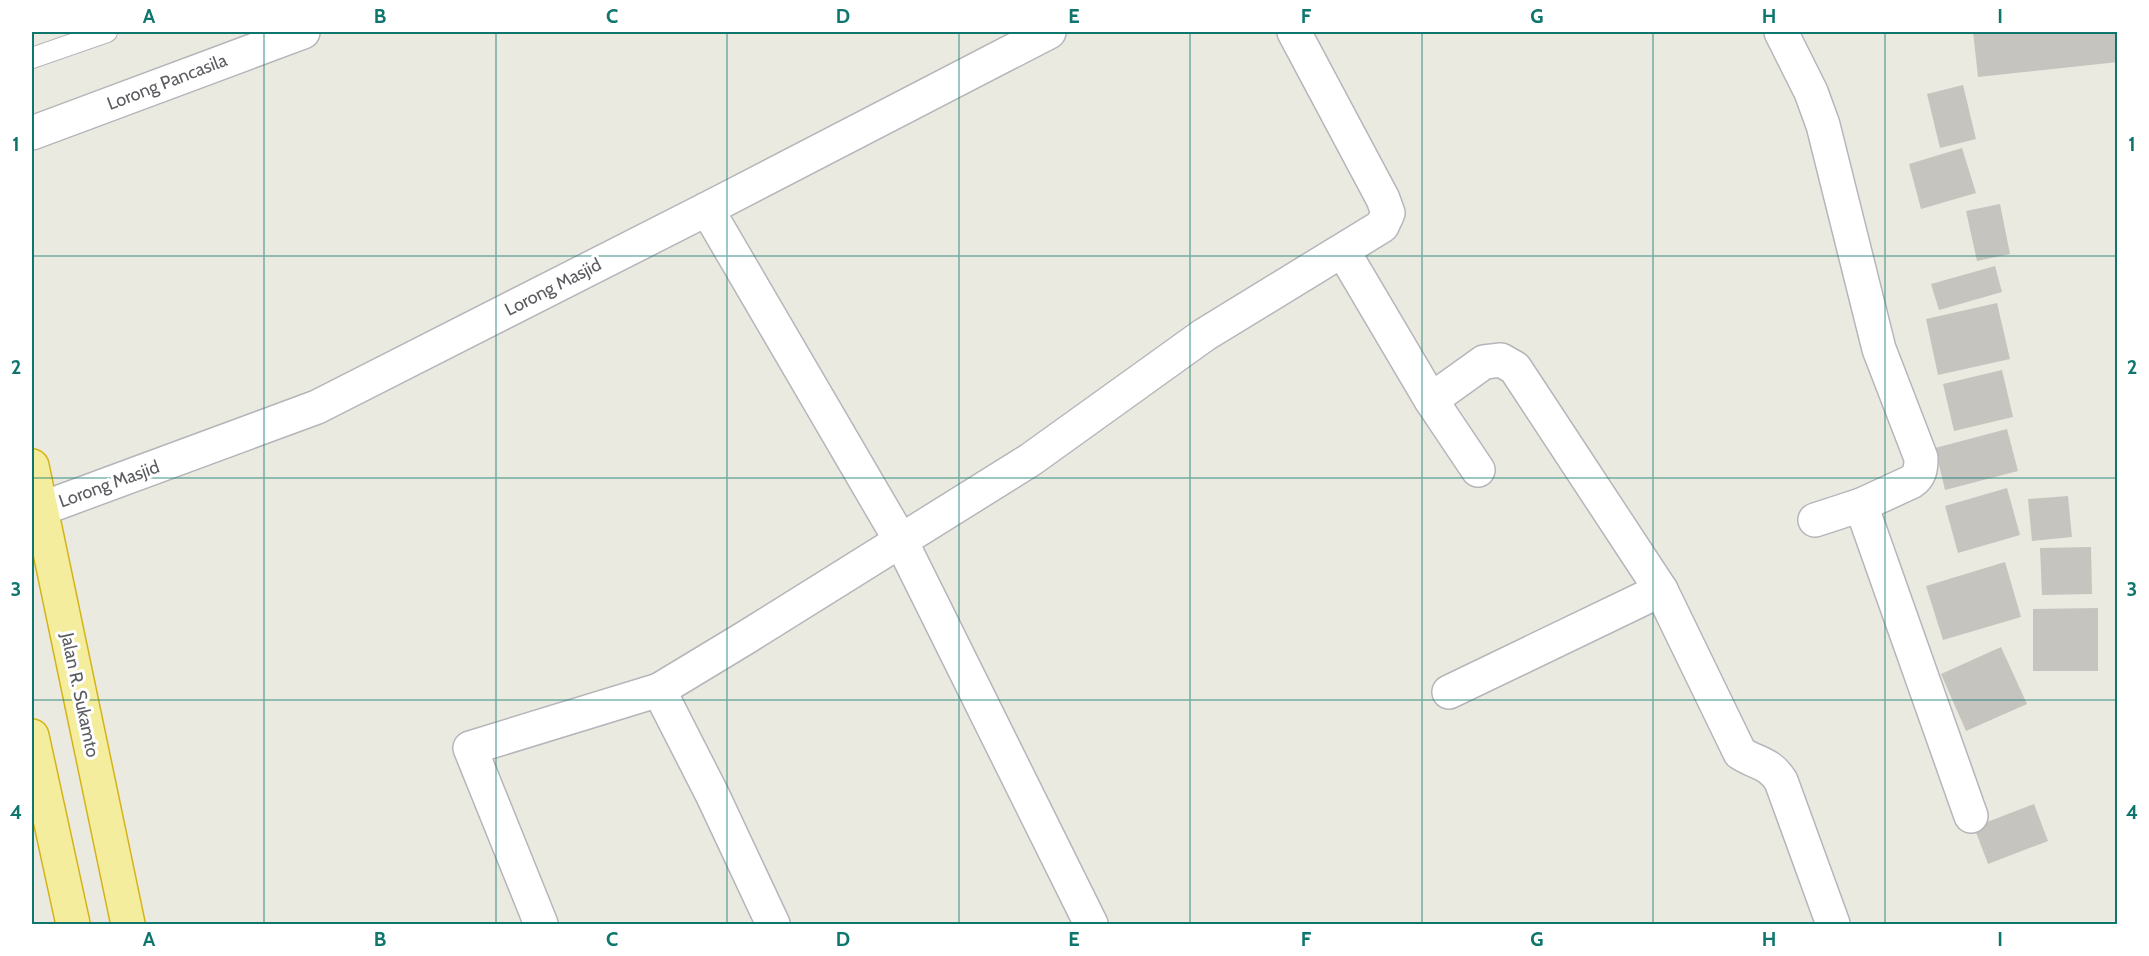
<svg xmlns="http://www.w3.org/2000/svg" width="2149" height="956" viewBox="0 0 2149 956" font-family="Cabin,sans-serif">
  <rect width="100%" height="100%" fill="#ebeae1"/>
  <!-- building -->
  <g fill="#c6c4be">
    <polygon points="1973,32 2118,32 2118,62 1978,77"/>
    <polygon points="1963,85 1976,139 1940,148 1927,94"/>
    <polygon points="1962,148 1976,193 1921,209 1909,164"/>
    <polygon points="2000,204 2010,254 1977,261 1966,211"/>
    <polygon points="1995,266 2002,292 1939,310 1931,284"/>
    <polygon points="1997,303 2010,359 1938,375 1926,319"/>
    <polygon points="2002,370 2013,417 1954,431 1943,384"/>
    <polygon points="2007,429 2018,471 1945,490 1935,448"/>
    <polygon points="2007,488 2020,535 1958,553 1945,506"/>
    <polygon points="2068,496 2072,537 2032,541 2028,499"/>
    <polygon points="2091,547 2092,594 2042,595 2040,548"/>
    <polygon points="2005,562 2021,617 1943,640 1926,586"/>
    <polygon points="2098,608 2098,671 2033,671 2033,609"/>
    <polygon points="2001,647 2027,704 1966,731 1941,674"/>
    <polygon points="2034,804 2048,841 1988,864 1974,827"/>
  </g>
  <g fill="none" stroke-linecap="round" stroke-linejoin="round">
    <defs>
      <polyline id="service" points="32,58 107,32"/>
      <g id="minor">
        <path d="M1781,32L1811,92L1823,125L1879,349L1921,458C1921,469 1920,476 1911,482L1861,505L1815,520"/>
        <polyline points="32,133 303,32"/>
        <polyline points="707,209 901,541 1091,924"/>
        <polyline points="1343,251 1431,400 1478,470"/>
        <path d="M1431,400L1484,362L1501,360L1515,368L1661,590L1740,753C1757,764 1769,762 1781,781L1833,924"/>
        <polyline points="1861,505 1971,816"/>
        <polyline points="41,509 317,407 707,209 1049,32"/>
        <polyline points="659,690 713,796 773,924"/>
        <polyline points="1449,692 1661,590"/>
        <polyline points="541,924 470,748 659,690 745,638 1030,460 1204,335 1382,226 1388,213 1383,199 1294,32"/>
      </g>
      <g id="trunk">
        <polyline points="32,466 128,924"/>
        <polyline points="32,736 73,924"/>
      </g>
    </defs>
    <!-- service casing -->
    <use href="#service" stroke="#b4b6ba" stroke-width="22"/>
    <!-- minor casing -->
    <use href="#minor" stroke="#b4b6ba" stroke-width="36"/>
    <!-- trunk casing -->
    <use href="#trunk" stroke="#d5b317" stroke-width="36"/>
    <!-- service -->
    <use href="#service" stroke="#fff" stroke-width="20"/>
    <!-- minor -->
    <use href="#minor" stroke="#fff" stroke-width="33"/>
    <!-- trunk -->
    <use href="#trunk" stroke="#f4ed9e" stroke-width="33"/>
  </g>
  <!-- grid -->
  <path fill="none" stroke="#0f766e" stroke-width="1.5" stroke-opacity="0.55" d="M264,32V924M496,32V924M727,32V924M959,32V924M1190,32V924M1422,32V924M1653,32V924M1885,32V924M32,256H2118M32,478H2118M32,700H2118"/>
  <g text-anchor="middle" stroke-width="6" stroke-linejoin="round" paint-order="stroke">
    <!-- street labels -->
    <g font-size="18" fill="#5a5c60" stroke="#fff">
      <text transform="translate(167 82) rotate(-21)" y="6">Lorong Pancasila</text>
      <text transform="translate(553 287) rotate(-27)" y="6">Lorong Masjid</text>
      <text transform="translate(109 484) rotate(-20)" y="6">Lorong Masjid</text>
      <text transform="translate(80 695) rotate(78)" y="6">Jalan R. Sukamto</text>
    </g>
  </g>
  <!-- border -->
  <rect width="2149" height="956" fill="none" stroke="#ffffff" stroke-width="66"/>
  <rect x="33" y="33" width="2083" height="890" fill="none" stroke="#0f766e" stroke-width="2"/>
  <g font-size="20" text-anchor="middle" font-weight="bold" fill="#0f766e">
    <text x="149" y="23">A</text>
    <text x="380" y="23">B</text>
    <text x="612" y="23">C</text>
    <text x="843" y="23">D</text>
    <text x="1074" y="23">E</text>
    <text x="1306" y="23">F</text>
    <text x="1537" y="23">G</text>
    <text x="1769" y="23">H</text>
    <text x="2000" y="23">I</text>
    <text x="16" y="151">1</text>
    <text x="2132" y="151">1</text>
    <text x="16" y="374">2</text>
    <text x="2132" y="374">2</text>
    <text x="16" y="596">3</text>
    <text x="2132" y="596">3</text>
    <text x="16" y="819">4</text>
    <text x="2132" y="819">4</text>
    <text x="149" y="946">A</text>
    <text x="380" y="946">B</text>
    <text x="612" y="946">C</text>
    <text x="843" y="946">D</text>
    <text x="1074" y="946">E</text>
    <text x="1306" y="946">F</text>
    <text x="1537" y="946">G</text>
    <text x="1769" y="946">H</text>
    <text x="2000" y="946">I</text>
  </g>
</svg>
